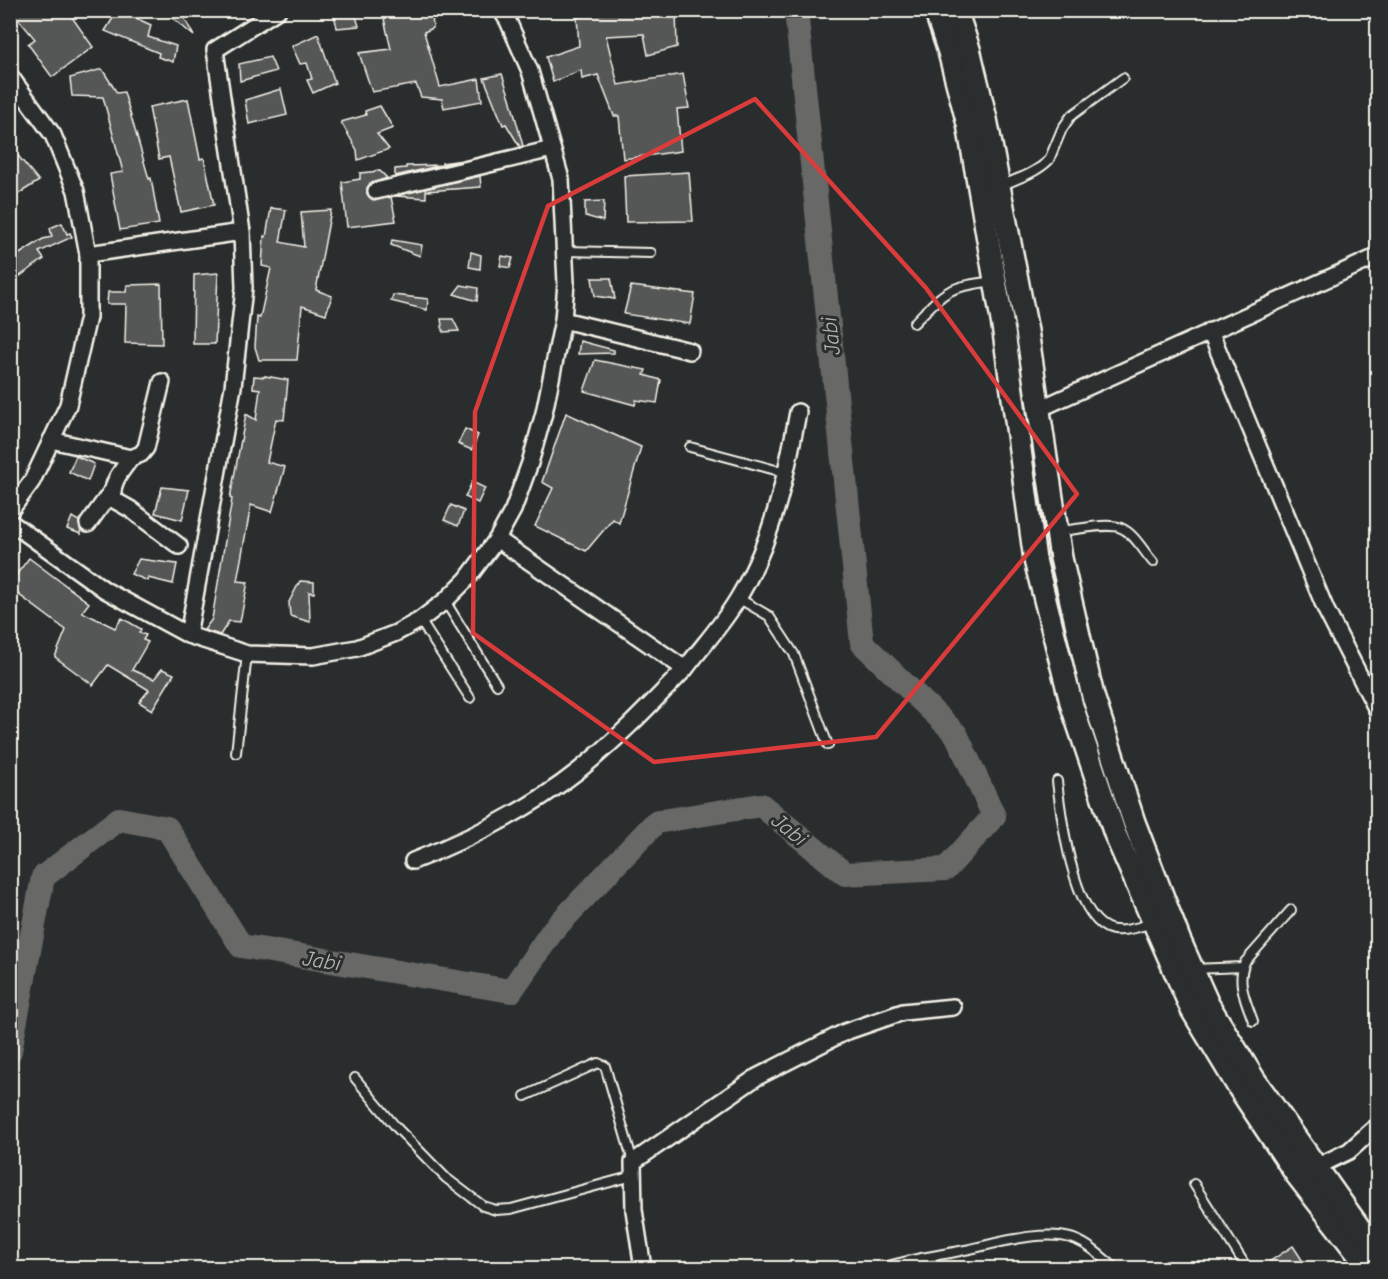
<svg xmlns="http://www.w3.org/2000/svg" width="1388" height="1279" viewBox="0 0 1388 1279" font-family="'Comic Neue',sans-serif">
  <rect width="100%" height="100%" fill="#2a2d2e"/>
  <filter id="ink" filterUnits="userSpaceOnUse"><feTurbulence type="fractalNoise" baseFrequency=".0167" numOctaves="2"/><feDisplacementMap in="SourceGraphic" scale="12" xChannelSelector="R" yChannelSelector="G"/><feConvolveMatrix kernelMatrix="1 2 1 2 8 2 1 2 1" color-interpolation-filters="sRGB"/></filter>
  <g filter="url(#ink)">
    <g fill="none" stroke-linecap="round" stroke-linejoin="round">
      <!-- river -->
      <polyline stroke="#676866" stroke-width="24" points="10,1051 43,877 119,819 167,828 241,946 511,991 553,930 656,822 761,805 845,874 946,869 994,816 956,734 862,643 796,10"/>
    </g>
    <!-- building -->
    <g fill="#555756" stroke="#f4f1e8" stroke-width="1.5">
      <polygon points="11,10 67,10 93,47 52,77 28,44 35,39"/>
      <polygon points="118,10 151,25 148,37 176,46 173,62 158,57 159,53 105,31"/>
      <polygon points="163,10 180,10 194,36"/>
      <polygon points="333,10 354,10 359,26 337,28"/>
      <polygon points="382,10 418,10 419,15 432,13 433,28 424,32 440,87 479,79 482,101 444,108 442,99 421,97 416,84 372,92 359,53 391,49"/>
      <polygon points="630,10 676,10 677,47 648,55 644,34 606,36 618,85 683,74 689,108 677,109 681,151 623,159 619,116 614,116 598,75 582,79 581,70 553,82 546,57 579,46 577,17"/>
      <polygon points="318,34 335,83 313,93 307,80 312,79 307,63 300,64 292,46"/>
      <polygon points="270,57 276,71 240,81 239,64"/>
      <polygon points="102,69 117,93 124,92 149,179 151,178 159,224 120,230 110,174 123,172 103,97 72,96 70,78"/>
      <polygon points="502,74 510,98 523,146 520,147 506,124 503,125 484,78"/>
      <polygon points="281,89 287,115 249,124 245,100"/>
      <polygon points="188,99 200,159 204,158 214,205 181,212 169,157 159,159 149,107"/>
      <polygon points="380,106 393,128 377,134 389,149 358,160 357,150 341,122 366,115 365,111"/>
      <polygon points="10,146 39,181 18,194 10,189"/>
      <polygon points="463,160 395,176 395,169 406,168 406,166 442,165 442,163"/>
      <polygon points="380,171 387,178 370,184 367,188 367,194 374,200 391,197 396,221 347,227 342,182 360,179 360,173"/>
      <polygon points="689,172 693,221 626,222 624,176"/>
      <polygon points="480,176 481,187 426,191 426,198 395,196"/>
      <polygon points="604,201 603,221 585,216 585,202"/>
      <polygon points="271,208 286,210 280,242 304,247 301,212 331,210 316,290 332,296 326,314 302,306 297,360 259,360 255,347 257,317 260,318 271,268 262,266 264,236 266,237"/>
      <polygon points="62,223 67,234 70,233 72,237 39,252 44,259 10,283 10,260 43,239 52,237 50,228"/>
      <polygon points="392,240 422,245 420,256 391,245"/>
      <polygon points="471,252 481,255 480,269 469,267"/>
      <polygon points="502,256 513,258 510,268 500,266"/>
      <polygon points="218,273 215,344 193,344 194,275"/>
      <polygon points="592,278 611,278 615,299 595,296"/>
      <polygon points="161,284 162,344 125,343 126,304 107,304 108,292 126,292 127,285"/>
      <polygon points="461,285 478,288 477,301 454,294"/>
      <polygon points="631,286 695,294 690,324 624,314"/>
      <polygon points="393,295 428,299 427,310 391,301"/>
      <polygon points="441,319 453,319 459,331 443,332"/>
      <polygon points="580,341 614,350 614,353 578,354"/>
      <polygon points="595,360 646,370 644,375 661,380 657,403 636,400 635,405 584,391"/>
      <polygon points="254,376 265,377 265,376 288,380 284,420 276,419 267,462 285,467 272,512 251,505 237,581 248,582 240,622 229,621 220,635 204,630 212,619 232,499 230,498 246,414 256,420 260,389 253,388"/>
      <polygon points="566,413 641,447 619,523 613,519 586,551 535,526 553,488 542,482"/>
      <polygon points="465,429 478,435 472,450 458,444"/>
      <polygon points="76,456 94,464 88,481 69,472"/>
      <polygon points="472,482 485,488 478,503 465,497"/>
      <polygon points="162,487 189,490 182,520 155,513"/>
      <polygon points="451,505 464,511 458,526 444,520"/>
      <polygon points="72,517 79,521 81,534 67,529"/>
      <polygon points="29,558 89,603 82,612 115,628 122,618 141,629 139,633 146,635 143,640 148,642 132,670 154,679 162,669 174,674 152,710 139,702 149,690 108,665 93,685 55,657 66,630 10,588 10,583"/>
      <polygon points="139,559 177,564 173,584 148,578 148,581 131,574"/>
      <polygon points="300,581 314,582 314,593 309,592 310,622 290,616 289,602"/>
      <polygon points="1293,1246 1308,1269 1273,1269 1269,1262"/>
    </g>
    <g fill="none" stroke-linecap="round" stroke-linejoin="round">
      <defs>
        <g id="lane">
          <path d="M1000,186C1017,179 1036,173 1049,160L1062,129L1071,116L1123,78"/>
          <polyline points="566,251 651,253"/>
          <path d="M914,323C946,290 947,287 994,281"/>
          <polyline points="690,447 787,473"/>
          <path d="M1060,531C1075,530 1108,522 1121,528C1134,533 1144,552 1153,562"/>
          <polyline points="738,598 769,616 794,654 828,745"/>
          <polyline points="445,601 497,685"/>
          <polyline points="420,620 470,698"/>
          <polyline points="236,753 247,654"/>
          <path d="M1057,781C1061,815 1072,912 1107,928C1120,934 1139,927 1152,923"/>
          <polyline points="1193,969 1243,967"/>
          <path d="M1253,1021C1246,1001 1236,982 1245,962L1291,910"/>
          <polyline points="355,1078 396,1127 446,1178 483,1206 496,1210 511,1209 633,1176"/>
          <polyline points="525,1096 598,1063 605,1066 633,1162"/>
          <polyline points="1194,1184 1247,1268"/>
          <polyline points="1364,1232 1378,1222"/>
          <path d="M883,1268C908,1259 935,1256 960,1251C992,1245 1043,1228 1074,1239C1090,1245 1103,1258 1115,1268"/>
        </g>
        <g id="street">
          <polyline points="10,76 53,135 76,191 88,254 88,317 68,405 32,481 10,511"/>
          <polyline points="376,191 552,149"/>
          <polyline points="88,254 242,232"/>
          <polyline points="563,320 690,351"/>
          <polyline points="1210,331 1326,610 1378,712"/>
          <polyline points="1039,409 1378,256"/>
          <polyline points="51,440 131,458 141,454 146,448 162,382"/>
          <path d="M131,458C122,470 109,484 114,500L130,509L179,546"/>
          <polyline points="10,522 105,590 188,635 247,654 313,656 357,648 396,633 420,620 445,601 467,579 497,539 513,510 530,463 544,413 563,320 566,283 561,179 530,71 508,21 501,10"/>
          <polyline points="88,524 111,492"/>
          <path d="M497,539L685,669C703,645 725,622 740,595C773,539 786,476 798,412"/>
          <polyline points="188,635 233,387 244,288 242,232 215,50 278,10"/>
          <path d="M413,861C472,838 529,810 578,771C617,740 651,704 685,669"/>
          <polyline points="1316,1167 1349,1151 1378,1125"/>
          <polyline points="643,1268 634,1210 633,1162 757,1077 845,1032 903,1012 953,1007"/>
        </g>
        <g id="secondary">
          <polyline points="935,10 949,52 968,124 1004,332 1035,560 1072,706 1115,834 1192,1010 1239,1088 1296,1174 1369,1268"/>
          <polyline points="956,10 969,49 986,119 1027,331 1061,558 1093,696 1134,822 1179,939 1208,1004 1254,1079 1363,1233 1378,1250"/>
        </g>
      </defs>
      <!-- lane casing -->
      <use href="#lane" stroke="#f4f1e8" stroke-width="12"/>
      <!-- street casing -->
      <use href="#street" stroke="#f4f1e8" stroke-width="20"/>
      <!-- secondary casing -->
      <use href="#secondary" stroke="#f4f1e8" stroke-width="26"/>
      <!-- lane -->
      <use href="#lane" stroke="#2a2d2e" stroke-width="8"/>
      <!-- street -->
      <use href="#street" stroke="#2a2d2e" stroke-width="15"/>
      <!-- secondary -->
      <use href="#secondary" stroke="#2a2d2e" stroke-width="21"/>
    </g>
  </g>
  <!-- marked area -->
  <path fill="none" stroke="#d93c3b" stroke-width="4.5" stroke-linejoin="round" d="M755,99L926,288L1077,494L876,737L654,762L473,633L475,412L548,206Z"/>
  <g text-anchor="middle" stroke-width="6" stroke-linejoin="round" paint-order="stroke">
    <!-- water labels -->
    <g font-size="22" font-style="italic" fill="#b5b3ae" stroke="#2a2d2e">
      <text transform="translate(830 336) rotate(-96)" y="8">Jabi</text>
      <text transform="translate(790 829) rotate(39)" y="8">Jabi</text>
      <text transform="translate(322 960) rotate(9)" y="8">Jabi</text>
    </g>
  </g>
  <!-- margin -->
  <rect width="1388" height="1279" fill="none" stroke="#2a2d2e" stroke-width="36"/>
  <rect x="18" y="18" width="1352" height="1243" fill="none" stroke="#f4f1e8" stroke-width="2" filter="url(#ink)"/>
</svg>
